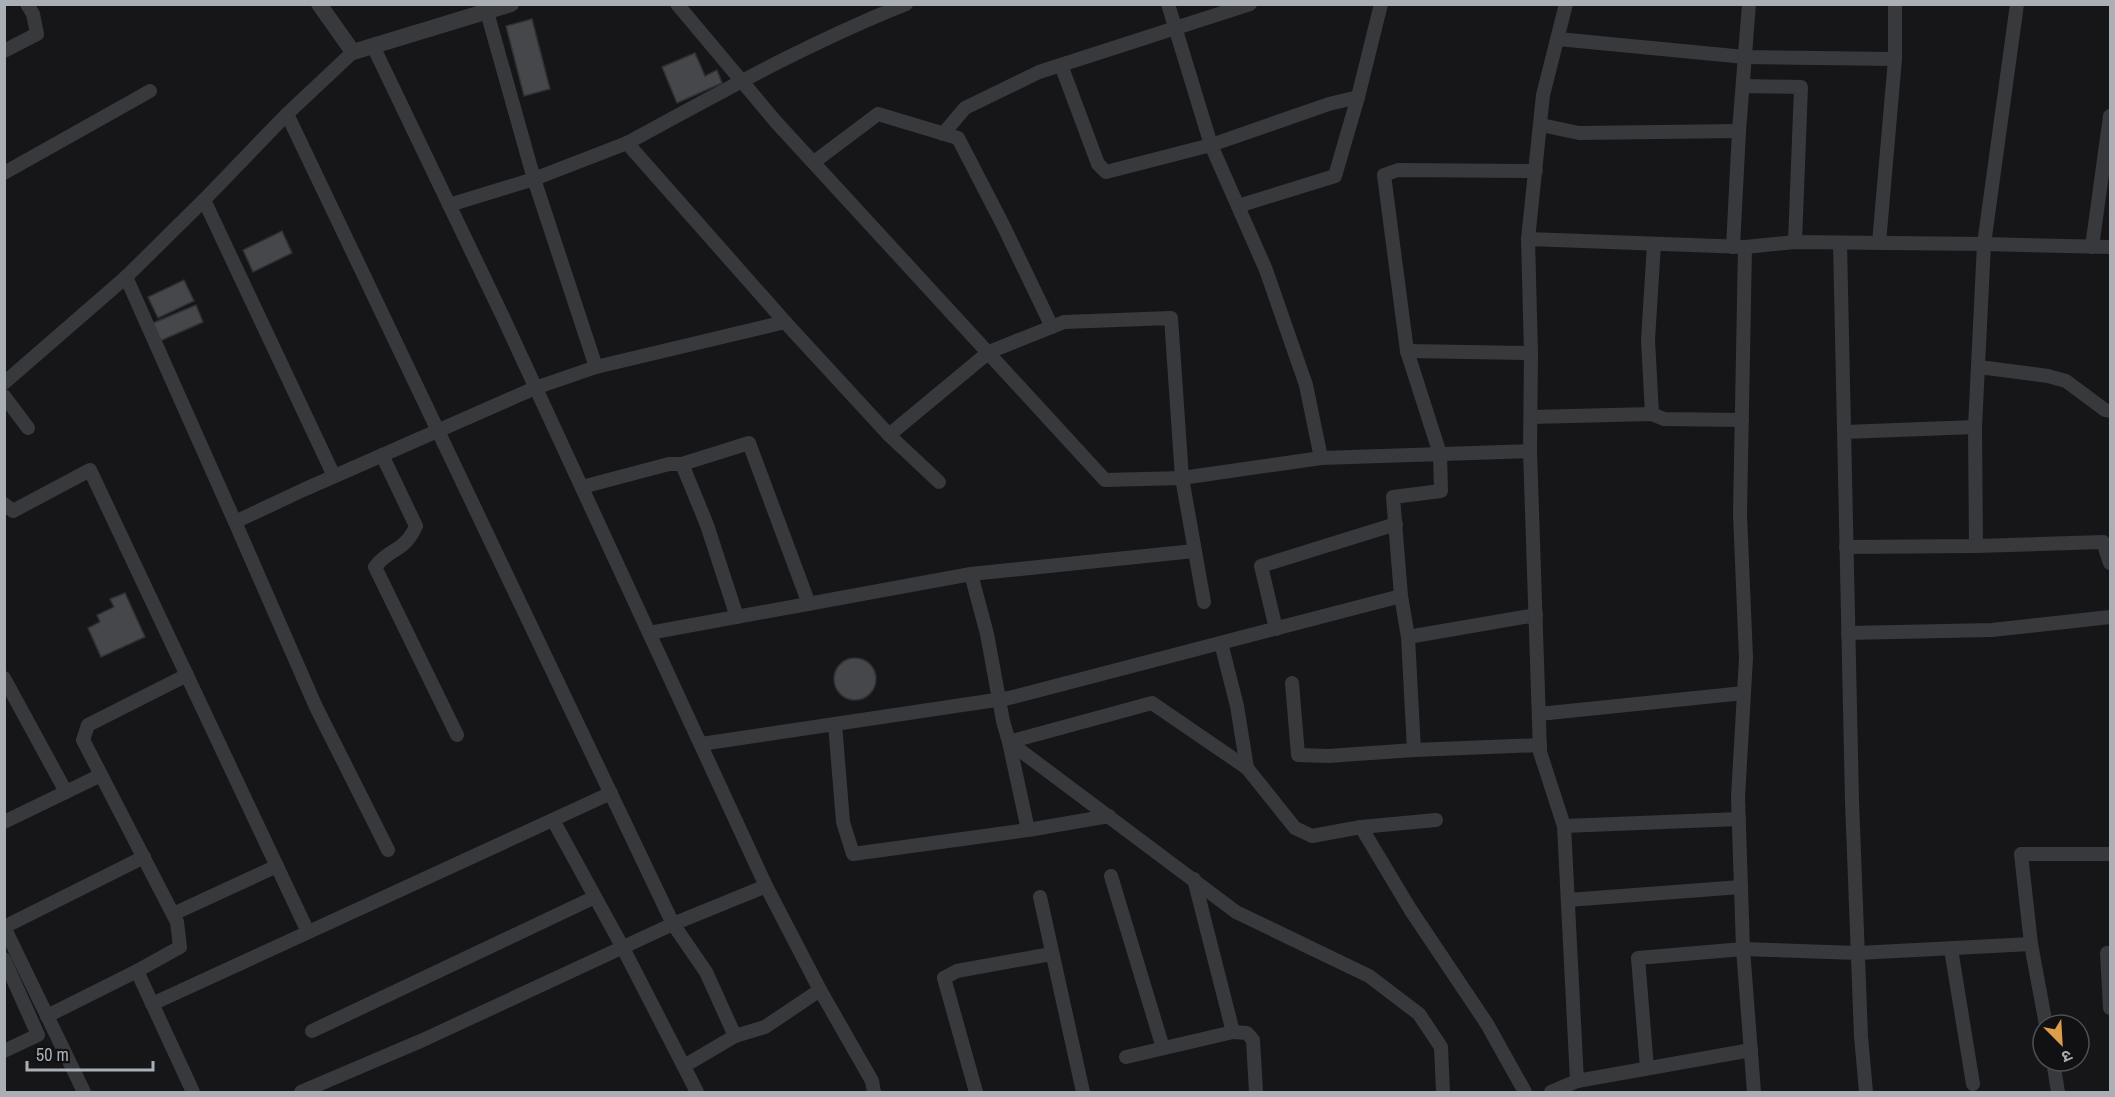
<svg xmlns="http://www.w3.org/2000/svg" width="2115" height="1097" viewBox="0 0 2115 1097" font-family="'Archivo Narrow','Noto Sans Devanagari',sans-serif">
  <rect width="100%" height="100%" fill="#161618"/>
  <!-- building -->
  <g fill="#45474a" stroke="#303134" stroke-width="1.5">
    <polygon points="532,19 550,89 524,96 506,26"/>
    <polygon points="695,53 705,76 717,70 722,83 677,103 662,67"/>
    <polygon points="282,231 292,253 253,272 243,250"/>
    <polygon points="184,280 194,301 158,318 148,297"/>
    <polygon points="196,305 203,322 160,341 153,323"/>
    <polygon points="125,593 145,637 101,657 88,628 100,622 97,615 114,607 110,599"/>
    <circle cx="855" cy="679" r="21"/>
  </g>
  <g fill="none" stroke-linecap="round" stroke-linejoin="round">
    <!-- minor -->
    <g stroke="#38393c" stroke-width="14">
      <polyline points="677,4 776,122 1105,480 1182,478 1321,458 1530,451"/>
      <polyline points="1168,4 1211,145 1266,270 1306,385 1321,458"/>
      <polyline points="487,12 534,179 596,367"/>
      <polyline points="1558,39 1745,57 1895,59"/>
      <polyline points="373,46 503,317 766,886 820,990 872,1081 874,1092"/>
      <polyline points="4,51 37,34 33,14 27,4"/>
      <polyline points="353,52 287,114 673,924 766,886"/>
      <polyline points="1061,65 1098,164 1106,172 1211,145 1329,104 1358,97"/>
      <polyline points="1743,86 1801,87 1795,242"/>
      <polyline points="287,114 204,200 334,476"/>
      <polyline points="1541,125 1579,133 1739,131"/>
      <polyline points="943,134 965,108 1039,72 1250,4"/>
      <polyline points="814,162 878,114 958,138 1003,225 1052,327"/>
      <polyline points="4,173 150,91"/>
      <polyline points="204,200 126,277 235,522"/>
      <polyline points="449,205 534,179 627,143"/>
      <polyline points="1238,206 1335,176 1358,97 1381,4"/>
      <polyline points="1528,239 1543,95 1566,4"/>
      <polyline points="1840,243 1852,801 1861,1036 1866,1092"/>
      <polyline points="1879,243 1895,59 1895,4"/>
      <polyline points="1733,247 1739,131 1749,4"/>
      <polyline points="1745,247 1740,514 1746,658 1738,797 1743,949 1754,1092"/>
      <polyline points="2092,247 2110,116"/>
      <path d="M785,322L627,143C719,93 808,43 906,4"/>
      <polyline points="1407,351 1531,353"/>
      <polyline points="1979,367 2048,376 2066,381 2105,410 2110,411"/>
      <polyline points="4,383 126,277"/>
      <polyline points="4,396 28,428"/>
      <polyline points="1652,414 1648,340 1654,244"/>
      <polyline points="1531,417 1652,414 1664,419 1742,420"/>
      <polyline points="1844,432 1975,427"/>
      <polyline points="889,435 939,482"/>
      <path d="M382,455L416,526C404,553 390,547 375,567L457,735"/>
      <polyline points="682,464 707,525 737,617"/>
      <polyline points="582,487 669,464 682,464 749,443 809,604"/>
      <polyline points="4,504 13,511 90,470 308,932"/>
      <polyline points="1976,546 1975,427 1984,244 2017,4"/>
      <polyline points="1846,547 1976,546 2103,542 2110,563"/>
      <polyline points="971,574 987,634 1003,721 1009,742 1236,912 1369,976 1419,1014 1441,1047 1443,1092"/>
      <polyline points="1401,596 1393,497 1441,491 1440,454 1407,351 1384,175 1398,170 1536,171"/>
      <polyline points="1276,629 1261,566 1396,524"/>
      <polyline points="649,633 971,574 1194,551"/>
      <polyline points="1848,633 1992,630 2110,617"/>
      <polyline points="1408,637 1414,750 1540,745"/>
      <polyline points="1221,643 1237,706 1247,768"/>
      <polyline points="4,678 66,792 4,822"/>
      <polyline points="1292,683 1298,755 1328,756 1414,750"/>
      <polyline points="1539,714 1744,693"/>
      <polyline points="835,724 843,822 853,854 1028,830 1109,816"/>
      <polyline points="701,744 1009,698 1401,596 1408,637 1536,615"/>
      <polyline points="66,792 101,775"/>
      <polyline points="553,820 623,948 697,1092"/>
      <polyline points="1564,826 1739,819"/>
      <polyline points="1361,827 1436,820"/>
      <polyline points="1028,830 1009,742 1152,703 1247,768 1295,828 1312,836 1361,827 1410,909 1487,1024 1525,1092"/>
      <polyline points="388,850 316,707 235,522 303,490 535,388 596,367 785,322 889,435 989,352 1064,322 1171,318 1182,478 1204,602"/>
      <polyline points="1111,876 1163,1048"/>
      <polyline points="1194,879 1233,1032"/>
      <polyline points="1040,897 1083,1092"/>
      <polyline points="1568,900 1741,887"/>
      <polyline points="173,914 277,866"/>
      <polyline points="4,927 84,1092"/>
      <polyline points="4,927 144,857"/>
      <polyline points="1951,949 1973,1084"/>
      <polyline points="2110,953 2107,953 2110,1008"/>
      <polyline points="4,959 38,1035 4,1051"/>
      <polyline points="137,971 180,947 177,922 83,740 88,725 187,675"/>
      <polyline points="152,1004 611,793"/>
      <polyline points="47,1016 137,971 193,1092"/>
      <polyline points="2046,1025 2031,944 2021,854 2110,854"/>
      <polyline points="312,1031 595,897"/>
      <polyline points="1126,1057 1233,1032 1247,1033 1253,1040 1256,1092"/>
      <polyline points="2053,1061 2058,1092"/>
      <polyline points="684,1066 735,1036 765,1027 820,990"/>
      <polyline points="1647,1068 1638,958 1743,949 1858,953 2031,944"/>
      <polyline points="1577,1081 1564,826 1540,752 1530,451 1531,353 1528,239 1745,247 1795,242 1984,244 2110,247"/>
      <polyline points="301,1092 423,1040 673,924 706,972 735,1036"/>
      <polyline points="976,1092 944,978 957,971 1051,954"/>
      <polyline points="1551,1092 1577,1081 1751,1050"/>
    </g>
    <!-- tertiary -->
    <polyline stroke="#38393c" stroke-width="16" points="319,4 353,52 511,4"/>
  </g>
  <!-- border -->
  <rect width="2115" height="1097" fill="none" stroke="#aaafb6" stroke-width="12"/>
  <!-- north arrow -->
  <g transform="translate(2061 1043) rotate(156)"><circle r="28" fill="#111113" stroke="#4e5054" stroke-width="1.5"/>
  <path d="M0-4.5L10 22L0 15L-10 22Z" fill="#dd9d49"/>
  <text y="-9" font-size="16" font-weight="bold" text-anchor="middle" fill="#aaafb6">उ</text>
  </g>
  <!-- scale -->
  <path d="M27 1061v9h126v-9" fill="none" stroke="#aaafb6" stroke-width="3"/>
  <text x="36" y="1061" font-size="18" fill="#aaafb6" stroke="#111113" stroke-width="4.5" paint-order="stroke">50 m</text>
</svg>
